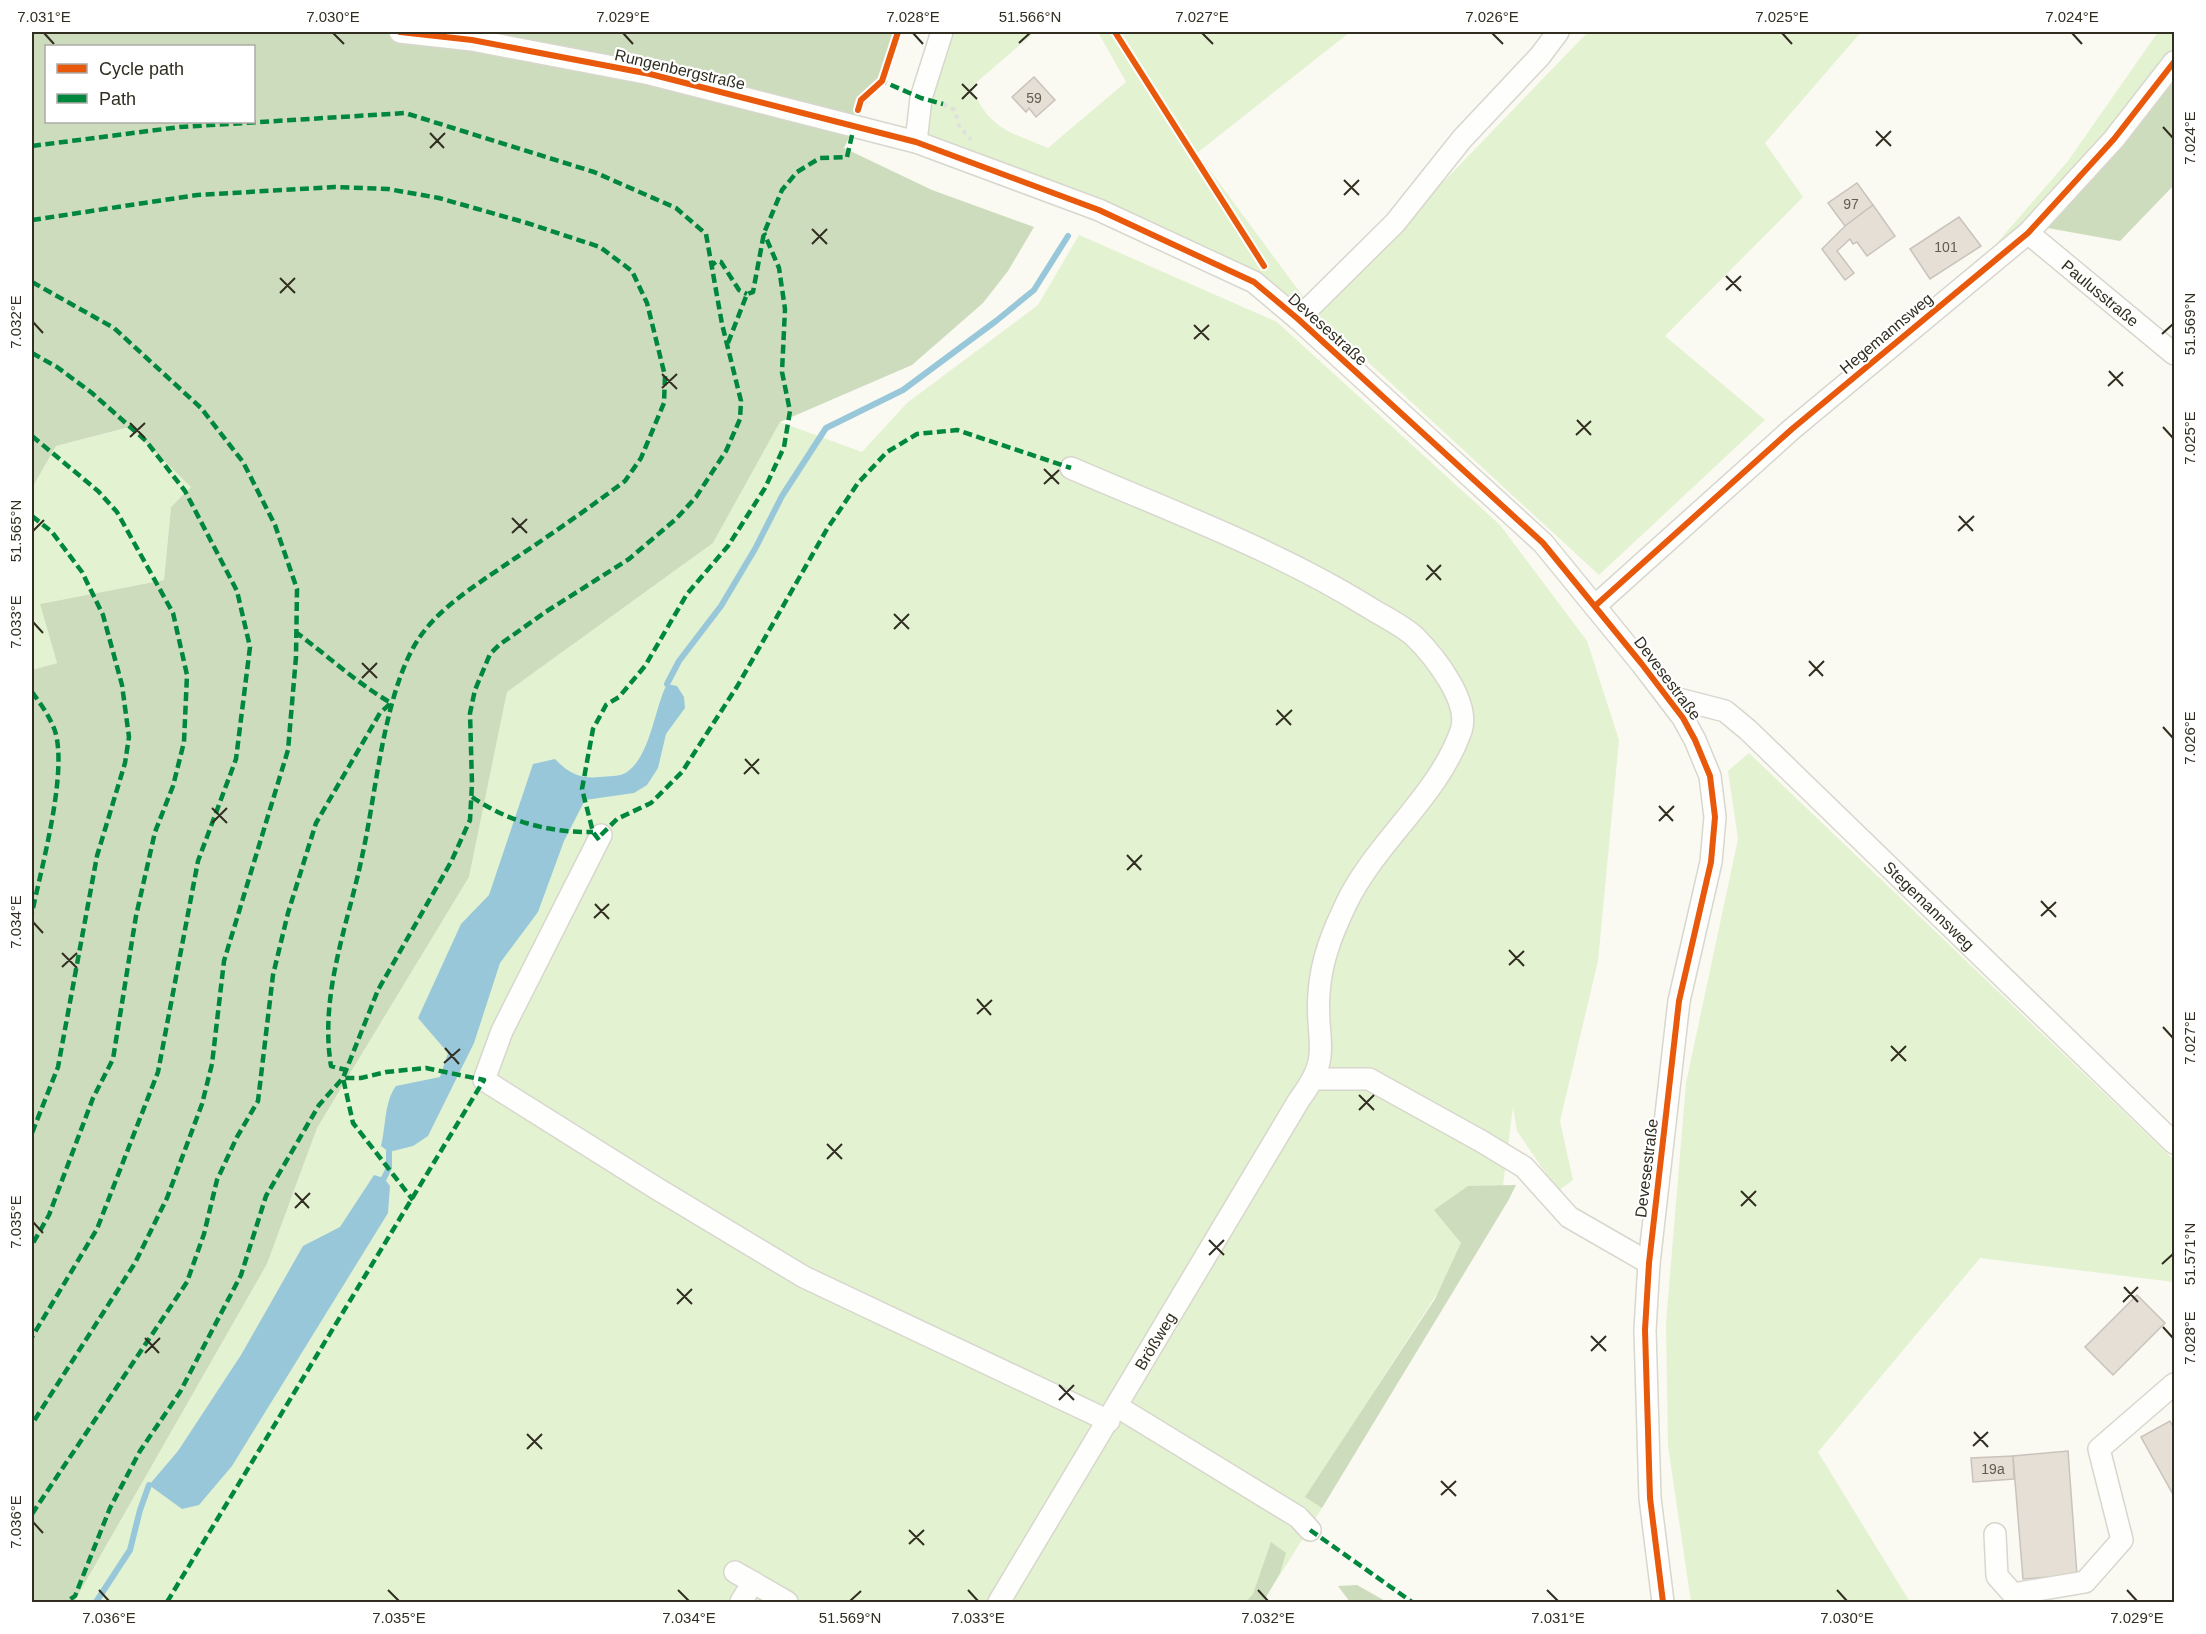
<svg xmlns="http://www.w3.org/2000/svg" width="2206" height="1634" viewBox="0 0 2206 1634" font-family="Helvetica,sans-serif">
  <rect width="100%" height="100%" fill="#faf9f2"/>
  <!-- green -->
  <g fill="#e3f2d1">
    <path d="M942,32H1035L971,87C990,129 1007,131 1048,148L1126,82L1098,32H1350L1197,153L1316,314L1588,32H1861L1765,143L1803,197L1665,336L1765,420L1599,575L1316,314L1202,257L916,142Z"/>
    <polygon points="2158,32 2174,32 2174,71 2014,260 1996,244 2068,161"/>
    <polygon points="1079,235 1277,322 1500,525 1587,641 1619,740 1598,961 1560,1121 1573,1180 1558,1191 1517,1131 1513,1107 1502,1193 1306,1497 1322,1508 1263,1602 74,1602 267,1264 317,1128 469,877 507,692 713,543 780,422 862,452 907,403 1038,305"/>
    <polygon points="131,427 192,487 171,507 164,580 40,604 57,663 32,670 32,488 56,446"/>
    <polygon points="1749,753 2174,1160 2174,1282 1980,1258 1818,1452 1910,1602 1691,1602 1668,1446 1666,1323 1686,1083 1738,839 1728,771"/>
  </g>
  <!-- forest -->
  <g fill="#cddcbc" fill-rule="evenodd">
    <path d="M32,32H893L897,39L844,148L932,190L1034,227L1008,271L983,303L912,365L780,422L713,543L507,692L469,877L317,1128L267,1264L74,1602H32V670L57,663L40,604L164,580L171,507L191,487L130,427L56,446L32,488ZM46,46H254V122H46Z"/>
    <polygon points="2174,71 2174,185 2120,241 2042,227"/>
    <polygon points="1516,1185 1508,1201 1322,1508 1305,1497 1435,1299 1461,1243 1434,1210 1468,1186"/>
    <polygon points="1271,1542 1286,1553 1280,1573 1263,1602 1246,1602 1253,1594"/>
    <polygon points="1357,1585 1387,1602 1350,1602 1338,1586"/>
  </g>
  <!-- water -->
  <g fill="#99c7da">
    <path d="M667,684L677,686L684,697L685,708L666,734L658,768L647,785L634,793L585,800L564,841L538,912L500,963L474,1043L428,1136L413,1146L389,1152L381,1146C386,1127 384,1102 396,1086L440,1077L448,1053L418,1018L461,924L489,895L533,764L555,759C568,773 580,779 600,777C607,776 621,777 627,772C651,755 654,709 667,684Z"/>
    <polygon points="374,1175 384,1178 390,1186 388,1213 232,1466 199,1505 182,1509 149,1485 178,1451 241,1355 303,1246 340,1227"/>
  </g>
  <g fill="none" stroke-linecap="round" stroke-linejoin="round">
    <!-- stream -->
    <g stroke="#99c7da" stroke-width="6">
      <polyline points="667,684 679,661 721,606 755,549 782,496 826,428 903,390 996,321 1034,290 1068,236"/>
      <polyline points="384,1178 389,1168 389,1152"/>
      <polyline points="96,1602 130,1550 140,1510 149,1485"/>
    </g>
  </g>
  <!-- building -->
  <g fill="#e5dfd6" stroke="#cac3bc" stroke-width="1.5">
    <polygon points="1034,77 1055,100 1036,117 1029,108 1026,112 1012,97"/>
    <polygon points="1857,183 1873,205 1845,226 1828,203"/>
    <polygon points="1873,205 1895,236 1867,256 1857,242 1853,244 1850,239 1837,251 1854,273 1845,280 1822,249 1845,226"/>
    <polygon points="1959,217 1981,246 1930,279 1910,249"/>
    <polygon points="2137,1295 2165,1323 2113,1375 2085,1347"/>
    <polygon points="2170,1421 2174,1429 2174,1496 2141,1437"/>
    <polygon points="2068,1451 2077,1575 2023,1579 2013,1456"/>
    <polygon points="2013,1456 2014,1479 1973,1482 1971,1458"/>
  </g>
  <g fill="none" stroke-linecap="round" stroke-linejoin="round">
    <defs>
      <g id="minor">
        <polyline points="400,32 472,40 650,74 916,142 1099,210 1254,282 1298,319 1543,543 1641,663 1683,718 1695,740 1710,776 1715,817 1711,862 1679,1001 1649,1263 1645,1330 1650,1498 1663,1602"/>
        <polyline points="916,142 921,98 942,32"/>
        <path id="s1" d="M2028,233L2174,354"/>
        <polyline points="1298,319 1395,223 1462,139 1540,56 1558,32"/>
        <polyline points="1595,606 1792,429 2028,233 2114,139 2174,62"/>
        <path id="s2" d="M1667,696L1725,711L1748,730L2174,1143"/>
        <polyline points="601,835 502,1031 484,1080 656,1188 804,1277 1109,1421"/>
        <polyline points="1315,1079 1369,1079 1481,1141 1524,1167 1569,1217 1649,1263"/>
        <polyline points="1118,1407 1298,1517 1310,1530"/>
        <polyline points="1995,1534 1997,1576 2013,1594 2085,1582 2122,1540 2099,1449 2174,1384"/>
        <polyline points="735,1572 787,1602"/>
        <polyline points="741,1602 753,1582"/>
        <path id="s3" d="M999,1602L1299,1100C1334,1054 1315,1043 1319,993C1321,960 1333,931 1347,902C1377,841 1438,796 1461,731C1471,702 1434,656 1415,637C1401,624 1380,615 1365,605C1276,550 1168,510 1071,468"/>
      </g>
    </defs>
    <!-- minor casing -->
    <use href="#minor" stroke="#d8d7cd" stroke-width="24"/>
    <!-- path -->
    <g stroke="#e0e0dd" stroke-width="4" stroke-dasharray="4.5 4.5" stroke-linecap="butt">
      <polyline points="943,104 955,110 959,126 971,140"/>
      <polyline points="859,107 861,100 882,81"/>
    </g>
    <!-- minor -->
    <use href="#minor" stroke="#fefefd" stroke-width="21"/>
    <!-- quiet -->
    <g stroke="#00873e" stroke-width="4.5" stroke-dasharray="9 4.5" stroke-linecap="butt">
      <polyline points="883,77 882,81 921,98 943,104"/>
      <polyline points="32,146 180,127 405,113 594,172 676,208 706,234 722,324 741,401 740,419 726,451 696,497 676,519 629,559 547,611 499,645 490,654 475,690 470,713 472,784 470,820 451,862 378,990 343,1078 319,1105 266,1196 241,1275 180,1392 140,1451 110,1508 75,1596 66,1602"/>
      <path d="M32,220L197,195L334,187L388,189L439,198L527,223L600,247L632,271L647,303L665,376L664,403L641,458L625,481C589,508 552,534 514,559C485,579 447,602 425,630C385,679 377,789 363,852C349,922 319,993 331,1066L346,1070"/>
      <polyline points="711,261 712,265 717,261 721,262 739,290 747,294"/>
      <polyline points="32,282 114,328 201,408 243,462 275,525 297,589 296,657 288,750 224,961 212,1064 202,1104 167,1198 135,1263 32,1424"/>
      <polyline points="728,343 747,294 753,292 764,233 782,190 797,172 820,158 847,157 855,122"/>
      <polyline points="32,353 57,367 92,393 146,441 185,491 237,591 250,647 236,759 198,861 158,1072 97,1229 32,1337"/>
      <polyline points="32,436 98,491 117,512 173,613 187,675 184,742 173,786 155,832 136,916 113,1059 93,1098 49,1215 32,1245"/>
      <polyline points="32,516 52,532 82,572 103,615 122,685 129,737 125,763 97,856 58,1067 32,1133"/>
      <path d="M32,692C41,704 50,717 55,731C68,773 41,869 32,913"/>
      <path d="M472,797C507,821 549,833 593,832"/>
      <polyline points="601,835 617,819 651,803 682,772 738,685 827,529 858,483 887,452 917,434 957,430 1071,468"/>
      <polyline points="599,840 593,832 582,789 593,729 606,705 619,697 645,666 687,594 728,546 765,488 784,447 790,411 782,372 785,309 779,268 764,233"/>
      <path d="M32,1514L187,1282L204,1234L217,1180L237,1137L258,1101L273,975L288,913L316,823L380,713L391,703C357,683 329,657 297,633"/>
      <polyline points="1310,1530 1412,1602"/>
      <polyline points="167,1602 484,1080 426,1068 386,1072 361,1078 343,1078 353,1123 413,1200"/>
    </g>
    <defs>
      <g id="cycleway">
        <polyline points="400,32 472,40 650,74 916,142 1099,210 1254,282 1298,319 1543,543 1641,663 1683,718 1695,740 1710,776 1715,817 1711,862 1679,1001 1649,1263 1645,1330 1650,1498 1663,1602"/>
        <polyline points="1115,32 1264,266"/>
        <polyline points="858,110 861,100 882,81 898,32"/>
        <polyline points="1595,606 1792,429 2028,233 2114,139 2174,62"/>
      </g>
    </defs>
    <!-- cycleway casing -->
    <use href="#cycleway" stroke="#fff" stroke-width="10"/>
    <!-- cycleway -->
    <use href="#cycleway" stroke="#e8590c" stroke-width="6"/>
  </g>
  <!-- ticks -->
  <path fill="none" stroke="#312e21" stroke-width="2" d="M44,33L54,44M333,33L344,44M623,33L633,44M913,33L923,44M1202,33L1213,44M1492,33L1503,44M1782,33L1792,44M2072,33L2082,44M1019,43L1030,33M962,84L977,99M962,99L977,84M2163,127L2173,138M1876,131L1891,146M430,133L444,148M1876,146L1891,131M430,148L445,133M1344,180L1359,195M1344,195L1359,180M812,229L827,244M812,244L827,229M1726,276L1741,291M280,278L295,293M1726,290L1741,276M280,293L295,278M33,322L43,333M1194,325L1209,340M2162,334L2173,324M1194,339L1209,325M2109,371L2123,386M662,374L677,389M2108,386L2123,372M662,388L677,374M1577,420L1591,435M130,423L145,438M2163,427L2173,438M1576,435L1591,421M130,437L145,423M1044,469L1059,484M1044,484L1059,470M1959,516L1973,531M512,518L527,533M33,531L44,520M1958,531L1974,516M512,533L527,519M1427,565L1441,580M1426,580L1441,565M894,614L909,629M33,622L43,633M894,629L909,614M1809,661L1823,676M362,663L377,678M1809,676L1824,661M362,678L377,663M1277,710L1291,725M1276,725L1292,710M2163,727L2173,738M745,759L759,774M744,774L759,759M1659,806L1673,821M212,808L227,823M1659,821L1674,806M212,823L227,808M1127,855L1141,870M1127,870L1142,855M2041,901L2056,917M595,904L609,919M2041,916L2056,902M594,918L609,904M33,922L43,933M1509,950L1524,966M62,953L77,968M1509,965L1524,951M62,967L77,953M977,999L991,1015M977,1014L992,1000M2163,1027L2173,1038M1891,1046L1906,1061M445,1048L459,1064M1891,1061L1906,1046M444,1063L460,1049M1359,1095L1374,1110M1359,1110L1374,1095M827,1144L842,1159M827,1159L842,1144M1741,1191L1756,1206M295,1193L309,1208M1741,1206L1756,1191M295,1208L310,1193M33,1222L43,1233M1209,1240L1224,1255M1209,1255L1224,1240M2162,1264L2173,1254M2124,1287L2138,1302M677,1289L692,1304M2123,1302L2138,1287M677,1304L692,1289M2163,1327L2173,1338M1591,1336L1606,1351M145,1338L159,1353M1591,1351L1606,1336M145,1353L160,1338M1059,1385L1074,1400M1059,1400L1074,1385M1974,1432L1988,1447M527,1434L542,1449M1973,1446L1988,1432M527,1449L542,1434M1441,1481L1456,1496M1441,1495L1456,1481M33,1522L43,1533M909,1530L924,1545M909,1544L924,1530M99,1590L109,1601M388,1590L399,1601M678,1590L689,1601M968,1590L978,1601M1258,1590L1268,1601M1547,1590L1558,1601M1837,1590L1847,1601M2127,1590L2137,1601M850,1601L861,1591"/>
  <g text-anchor="middle" stroke-width="4.5" stroke-linejoin="round" paint-order="stroke">
    <!-- number labels -->
    <g font-size="14" fill="#605c50">
      <text x="1034" y="103">59</text>
      <text x="1851" y="209">97</text>
      <text x="1946" y="252">101</text>
      <text x="1993" y="1474">19a</text>
    </g>
    <!-- street labels -->
    <g font-size="16" fill="#312e21" stroke="#fff">
      <text transform="translate(680 69) rotate(13)" y="6">Rungenbergstraße</text>
      <text dy="6" stroke="none"><textPath href="#s1" startOffset="94">Paulusstraße</textPath></text>
      <text transform="translate(1328 329) rotate(42)" y="6">Devesestraße</text>
      <text transform="translate(1886 333) rotate(-40)" y="6">Hegemannsweg</text>
      <text transform="translate(1668 678) rotate(53)" y="6">Devesestraße</text>
      <text dy="6" stroke="none"><textPath href="#s2" startOffset="342">Stegemannsweg</textPath></text>
      <text transform="translate(1646 1168) rotate(-83)" y="6">Devesestraße</text>
      <text dy="6" stroke="none"><textPath href="#s3" startOffset="304">Brößweg</textPath></text>
    </g>
  </g>
  <!-- border -->
  <rect width="2206" height="1634" fill="none" stroke="#ffffff" stroke-width="66"/>
  <!-- legend -->
  <rect x="45" y="45" width="210" height="78" fill="#ffffff" stroke="#adaba6" stroke-width="1.5"/>
  <rect x="57" y="64" width="30" height="9" fill="#e8590c" stroke="#adaba6" stroke-width="1.5"/>
  <text x="99" y="75" font-size="18" fill="#312e21">Cycle path</text>
  <rect x="57" y="94" width="30" height="9" fill="#00873e" stroke="#adaba6" stroke-width="1.5"/>
  <text x="99" y="105" font-size="18" fill="#312e21">Path</text>
  <rect x="33" y="33" width="2140" height="1568" fill="none" stroke="#312e21" stroke-width="2"/>
  <g font-size="15" text-anchor="middle" fill="#312e21">
    <text x="44" y="22">7.031°E</text>
    <text x="333" y="22">7.030°E</text>
    <text x="623" y="22">7.029°E</text>
    <text x="913" y="22">7.028°E</text>
    <text x="1030" y="22">51.566°N</text>
    <text x="1202" y="22">7.027°E</text>
    <text x="1492" y="22">7.026°E</text>
    <text x="1782" y="22">7.025°E</text>
    <text x="2072" y="22">7.024°E</text>
    <text transform="translate(2190 138) rotate(-90)" y="5">7.024°E</text>
    <text transform="translate(16 322) rotate(-90)" y="5">7.032°E</text>
    <text transform="translate(2190 324) rotate(-90)" y="5">51.569°N</text>
    <text transform="translate(2190 438) rotate(-90)" y="5">7.025°E</text>
    <text transform="translate(16 531) rotate(-90)" y="5">51.565°N</text>
    <text transform="translate(16 622) rotate(-90)" y="5">7.033°E</text>
    <text transform="translate(2190 738) rotate(-90)" y="5">7.026°E</text>
    <text transform="translate(16 922) rotate(-90)" y="5">7.034°E</text>
    <text transform="translate(2190 1038) rotate(-90)" y="5">7.027°E</text>
    <text transform="translate(16 1222) rotate(-90)" y="5">7.035°E</text>
    <text transform="translate(2190 1254) rotate(-90)" y="5">51.571°N</text>
    <text transform="translate(2190 1338) rotate(-90)" y="5">7.028°E</text>
    <text transform="translate(16 1522) rotate(-90)" y="5">7.036°E</text>
    <text x="109" y="1623">7.036°E</text>
    <text x="399" y="1623">7.035°E</text>
    <text x="689" y="1623">7.034°E</text>
    <text x="850" y="1623">51.569°N</text>
    <text x="978" y="1623">7.033°E</text>
    <text x="1268" y="1623">7.032°E</text>
    <text x="1558" y="1623">7.031°E</text>
    <text x="1847" y="1623">7.030°E</text>
    <text x="2137" y="1623">7.029°E</text>
  </g>
</svg>
